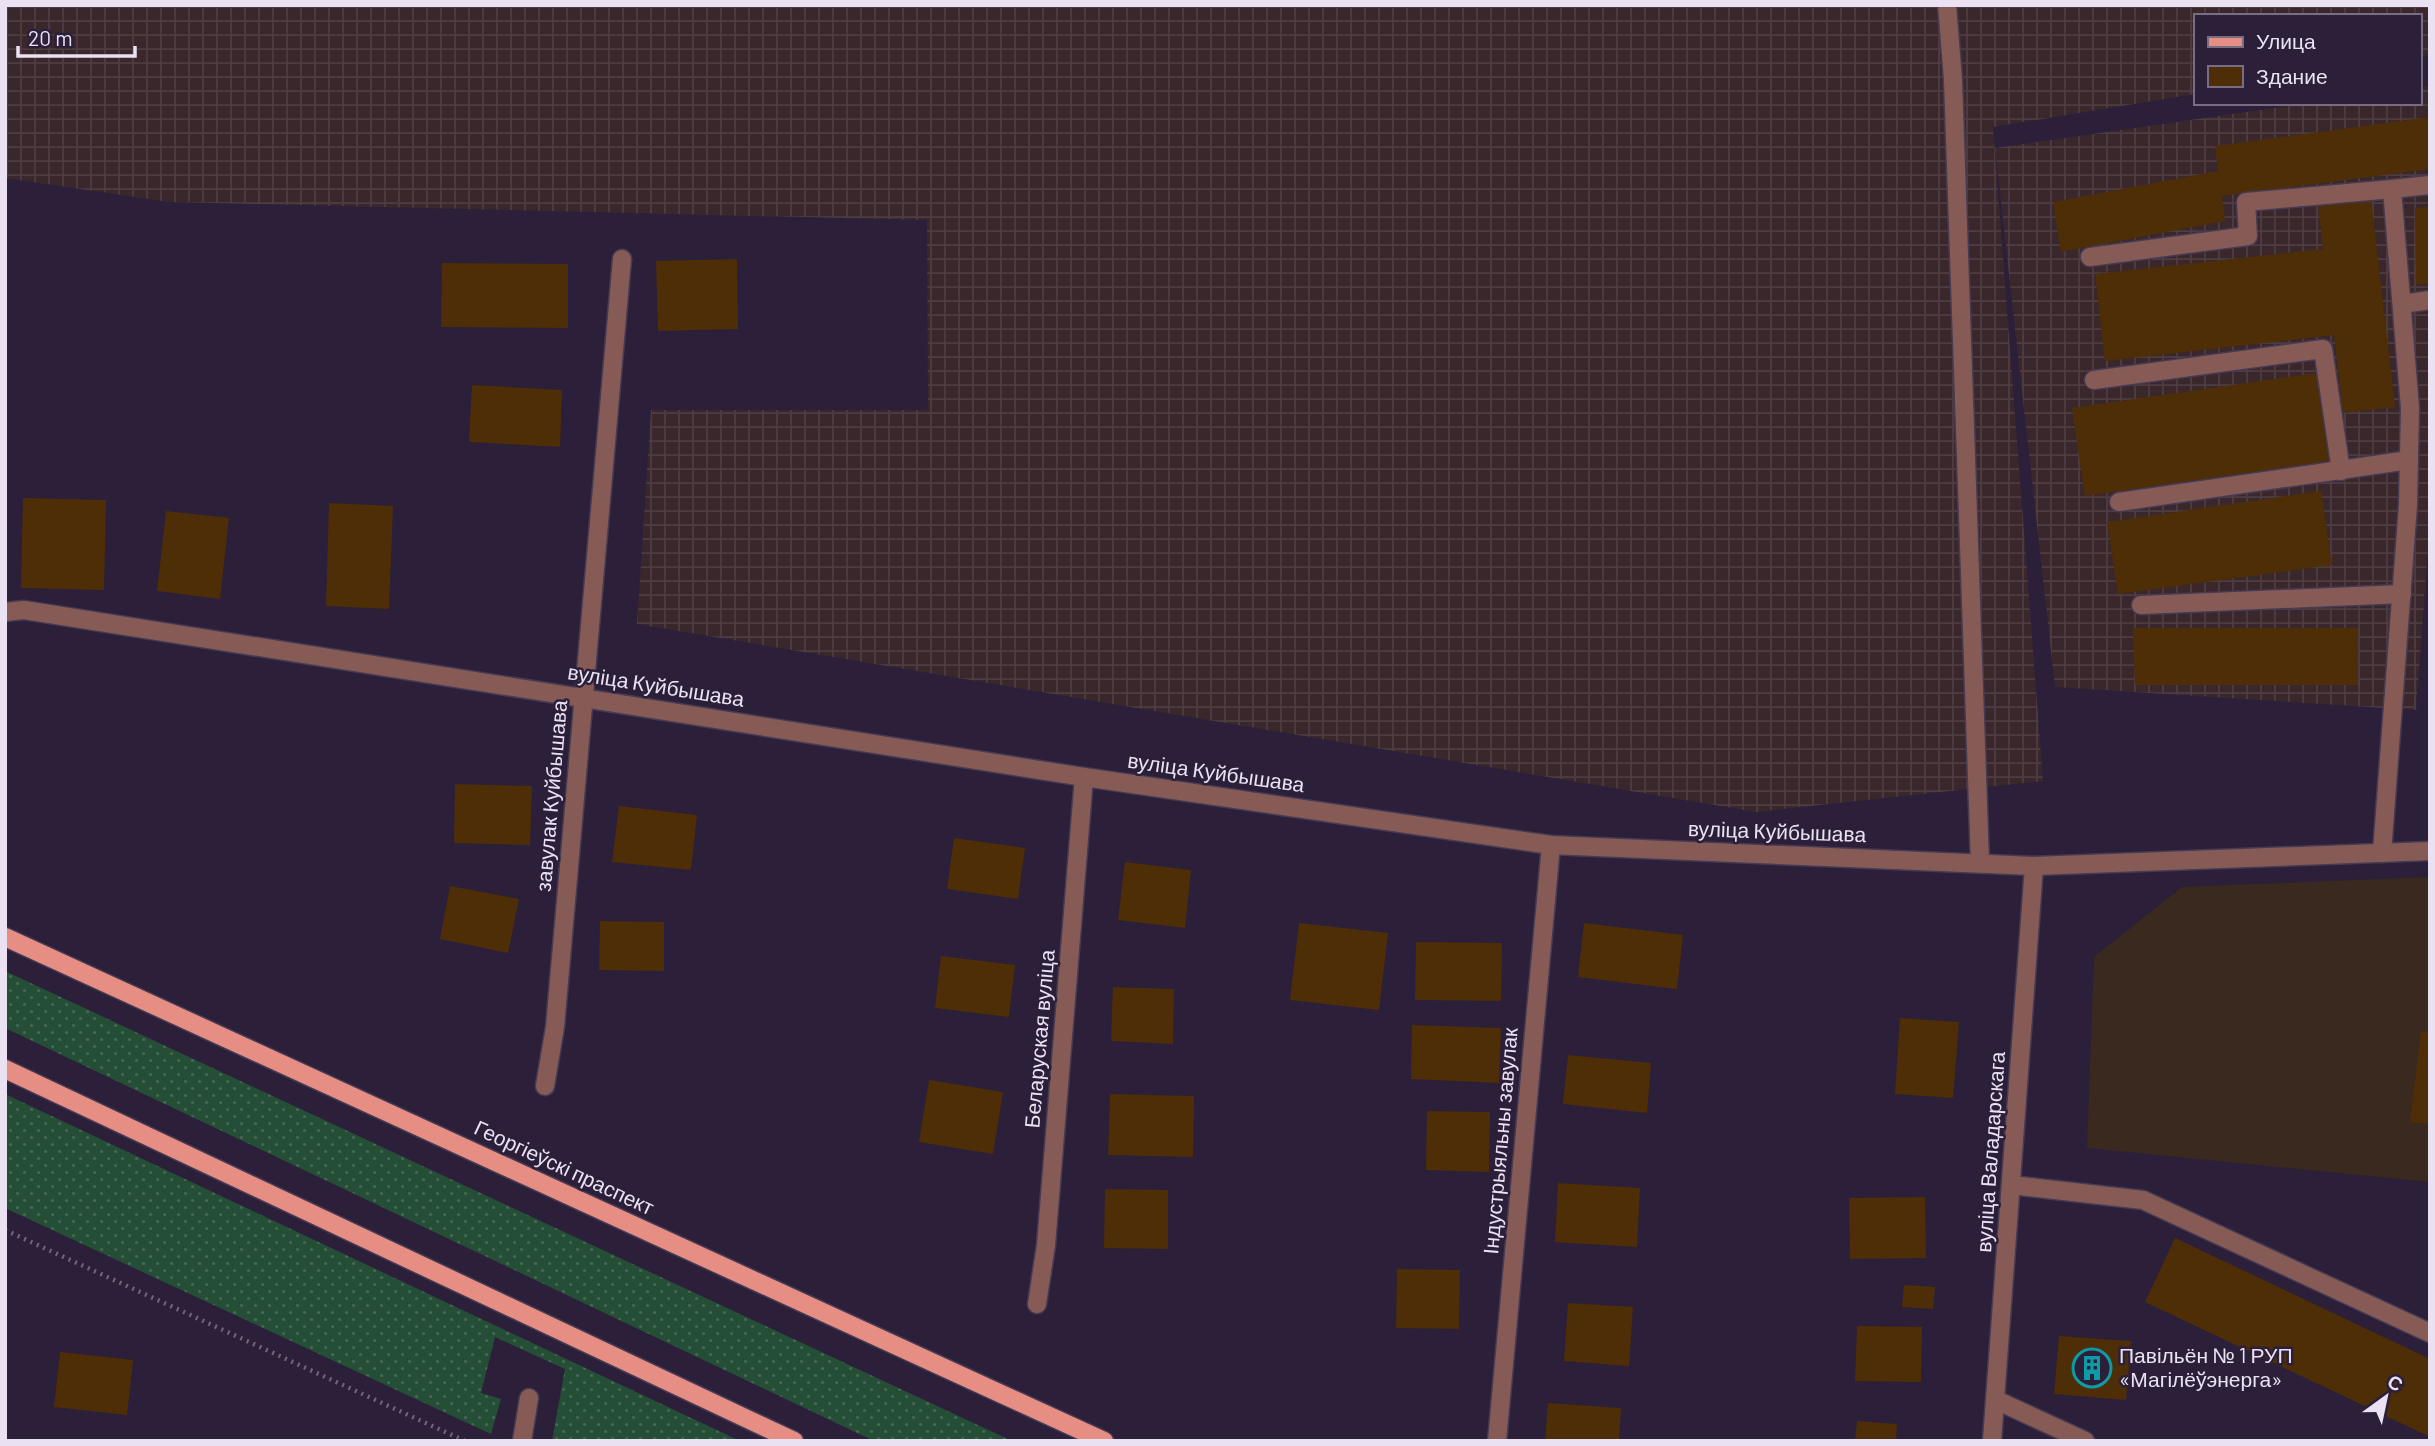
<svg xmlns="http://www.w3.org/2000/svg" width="2435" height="1446" viewBox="0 0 2435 1446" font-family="Barlow,sans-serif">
  <defs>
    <pattern id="industrial-grid" width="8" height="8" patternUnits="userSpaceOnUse" patternTransform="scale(1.75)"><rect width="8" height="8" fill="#3a272c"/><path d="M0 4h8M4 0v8" fill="none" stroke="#4d3c41"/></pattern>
    <pattern id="grass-dots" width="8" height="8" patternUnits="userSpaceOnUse" patternTransform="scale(1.75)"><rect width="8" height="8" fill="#254e37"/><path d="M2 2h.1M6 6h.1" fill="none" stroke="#456754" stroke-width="1.8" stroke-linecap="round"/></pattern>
  </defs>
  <rect width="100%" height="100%" fill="#2c1f39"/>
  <!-- industrial -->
  <g fill="url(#industrial-grid)">
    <polygon points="5,5 2430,5 2430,55 2419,57 2419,16 2195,16 2195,94 1993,127 2043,781 1756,812 637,624 651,410 928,410 927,220 169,202 5,178"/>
    <polygon points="2430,86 2430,522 2416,710 2055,687 1995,148 2309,103 2419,103 2419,88"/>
  </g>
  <!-- education -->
  <polygon fill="#3a291f" points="2430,877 2430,1182 2087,1148 2094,957 2182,887"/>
  <!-- grass -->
  <g fill="url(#grass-dots)">
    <polygon points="5,971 1012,1441 874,1441 5,1028"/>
    <polygon points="5,1094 740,1441 552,1441 565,1369 495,1337 481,1393 501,1399 491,1434 5,1208"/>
  </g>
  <!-- building -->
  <g fill="#4d2e07">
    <polygon points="2430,117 2430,169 2222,196 2225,221 2061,252 2053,202 2218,171 2215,146"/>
    <polygon points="2371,199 2395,407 2343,413 2334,335 2105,361 2095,274 2323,249 2318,205"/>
    <polygon points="2430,207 2430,284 2416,284 2415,208"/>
    <polygon points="737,259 738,329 658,331 656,261"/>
    <polygon points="442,263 568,264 568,328 441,327"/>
    <polygon points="2316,373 2329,461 2085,496 2072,408"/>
    <polygon points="472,385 562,390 560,447 469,442"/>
    <polygon points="2321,491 2332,565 2118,594 2107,522"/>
    <polygon points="23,498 106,500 104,590 21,588"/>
    <polygon points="329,503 393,506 389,609 326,606"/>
    <polygon points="166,511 229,518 220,599 157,591"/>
    <polygon points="2133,628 2358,628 2358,685 2135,685"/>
    <polygon points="455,784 532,786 530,845 454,843"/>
    <polygon points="619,806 697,815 691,870 612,862"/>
    <polygon points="954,838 1025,848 1018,899 947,889"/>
    <polygon points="1125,862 1191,870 1185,928 1118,920"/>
    <polygon points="450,886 519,899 508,953 440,939"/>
    <polygon points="600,921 664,922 664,971 599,970"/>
    <polygon points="1299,923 1388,933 1379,1010 1290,1000"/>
    <polygon points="1584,923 1683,935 1677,989 1578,977"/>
    <polygon points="1416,942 1502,943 1501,1001 1415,1000"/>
    <polygon points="941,956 1015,965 1009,1017 935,1008"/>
    <polygon points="1113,987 1174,989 1173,1044 1111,1041"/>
    <polygon points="1900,1018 1959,1022 1953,1098 1895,1094"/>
    <polygon points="1412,1025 1501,1028 1499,1083 1411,1079"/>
    <polygon points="2421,1031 2430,1032 2430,1124 2410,1122"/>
    <polygon points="1568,1055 1651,1063 1647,1113 1563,1104"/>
    <polygon points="929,1080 1003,1092 993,1154 919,1142"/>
    <polygon points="1110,1094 1194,1096 1193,1157 1108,1155"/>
    <polygon points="1427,1111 1490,1112 1489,1172 1426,1170"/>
    <polygon points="1558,1183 1640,1188 1637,1247 1555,1242"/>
    <polygon points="1105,1189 1168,1190 1168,1249 1104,1248"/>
    <polygon points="1925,1197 1926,1258 1850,1259 1849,1198"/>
    <polygon points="2175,1238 2430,1359 2430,1437 2145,1302"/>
    <polygon points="1397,1269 1460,1270 1459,1329 1396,1328"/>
    <polygon points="1904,1285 1935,1287 1933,1309 1902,1307"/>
    <polygon points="1568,1303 1633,1307 1629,1366 1564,1361"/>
    <polygon points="1857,1326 1922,1327 1921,1382 1855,1381"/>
    <polygon points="2059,1336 2131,1341 2126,1400 2054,1394"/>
    <polygon points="60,1352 133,1360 127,1415 54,1407"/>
    <polygon points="1548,1403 1621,1408 1619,1441 1545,1441"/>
    <polygon points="1857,1421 1897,1424 1896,1441 1855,1441"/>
  </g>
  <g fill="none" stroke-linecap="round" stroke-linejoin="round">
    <defs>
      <g id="minor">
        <polyline points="1947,5 1953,80 1980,863"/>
        <polyline points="2090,257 2248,236 2246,202 2392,189"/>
        <polyline points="2402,304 2430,300"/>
        <polyline points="2094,380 2323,349 2341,471"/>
        <polyline points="2119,502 2409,460"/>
        <polyline points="2141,605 2402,594"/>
        <polyline points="5,612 24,610 1084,777 1551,845 2034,866 2430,851"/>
        <polyline points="2382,853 2408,505 2410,408 2392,189 2430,185"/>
        <polyline points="545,1086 555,1027 622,259"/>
        <polyline points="2011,1185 2143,1200 2430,1333"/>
        <polyline points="1037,1304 1046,1245 1084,777"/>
        <polyline points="1996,1400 2085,1441"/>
        <polyline points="522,1441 529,1398"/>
        <polyline points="1497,1441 1551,845"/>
        <polyline points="1992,1441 2034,866"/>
      </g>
      <g id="major">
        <polyline points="5,937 1104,1441"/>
        <polyline points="5,1069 794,1441"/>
      </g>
    </defs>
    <!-- minor casing -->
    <use href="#minor" stroke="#473a53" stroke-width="21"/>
    <!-- major casing -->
    <use href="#major" stroke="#473a53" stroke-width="21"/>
    <!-- path -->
    <polyline stroke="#72667d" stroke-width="4.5" stroke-dasharray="2 5" stroke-linecap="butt" points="5,1230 465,1441"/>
    <!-- minor -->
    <use href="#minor" stroke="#865b56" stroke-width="18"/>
    <!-- major -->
    <use href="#major" stroke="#e68e84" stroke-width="18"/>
  </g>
  <!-- icons -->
  <defs>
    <symbol id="building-ring" viewBox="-11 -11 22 22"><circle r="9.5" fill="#2c1f39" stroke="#0f9aa8" stroke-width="1.5"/><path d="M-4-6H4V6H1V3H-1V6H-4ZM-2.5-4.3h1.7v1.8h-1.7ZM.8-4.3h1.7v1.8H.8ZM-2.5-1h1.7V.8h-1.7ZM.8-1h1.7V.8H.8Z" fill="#0f9aa8"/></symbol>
  </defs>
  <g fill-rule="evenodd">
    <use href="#building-ring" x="2070" y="1346" width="44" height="44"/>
  </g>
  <g text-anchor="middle" stroke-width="5" stroke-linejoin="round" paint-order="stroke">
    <!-- street labels -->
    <g font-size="21" fill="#eae2f3" stroke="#2c1f39">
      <text transform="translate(656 686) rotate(9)" y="7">вуліца Куйбышава</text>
      <text transform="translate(1216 773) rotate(8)" y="7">вуліца Куйбышава</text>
      <text transform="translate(552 796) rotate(-85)" y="7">завулак Куйбышава</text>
      <text transform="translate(1777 832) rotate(2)" y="7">вуліца Куйбышава</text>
      <text transform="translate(1040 1039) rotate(-85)" y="7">Беларуская вуліца</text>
      <text transform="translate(1501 1141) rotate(-85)" y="7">Індустрыяльны завулак</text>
      <text transform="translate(1991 1152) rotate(-86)" y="7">вуліца Валадарскага</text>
      <text transform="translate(564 1168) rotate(25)" y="7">Георгіеўскі праспект</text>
    </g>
    <!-- poi labels -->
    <g font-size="21" fill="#eae2f3" stroke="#2c1f39" text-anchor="start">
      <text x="2119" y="1363">Павільён № 1 РУП<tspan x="2119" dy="24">«Магілёўэнерга»</tspan></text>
    </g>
  </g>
  <!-- border -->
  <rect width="2435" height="1446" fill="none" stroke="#eae2f3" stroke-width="14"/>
  <!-- legend -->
  <rect x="2194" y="14" width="228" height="91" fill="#2c1f39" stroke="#786d83" stroke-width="2"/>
  <rect x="2208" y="37" width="35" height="10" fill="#e68e84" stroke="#786d83" stroke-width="2"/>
  <text x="2256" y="49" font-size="21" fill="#eae2f3">Улица</text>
  <rect x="2208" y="66" width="35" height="21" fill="#4d2e07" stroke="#786d83" stroke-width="2"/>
  <text x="2256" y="84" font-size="21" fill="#eae2f3">Здание</text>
  <!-- north arrow -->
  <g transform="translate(2386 1397) rotate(33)" stroke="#2c1f39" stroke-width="5" paint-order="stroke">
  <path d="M0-5L12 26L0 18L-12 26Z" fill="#eae2f3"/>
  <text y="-10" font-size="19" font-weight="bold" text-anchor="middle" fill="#eae2f3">С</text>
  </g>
  <!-- scale -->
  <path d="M18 46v10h117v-10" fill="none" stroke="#eae2f3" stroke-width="3.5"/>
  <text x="28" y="46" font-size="21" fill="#eae2f3" stroke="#2c1f39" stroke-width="5" paint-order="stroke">20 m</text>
</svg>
